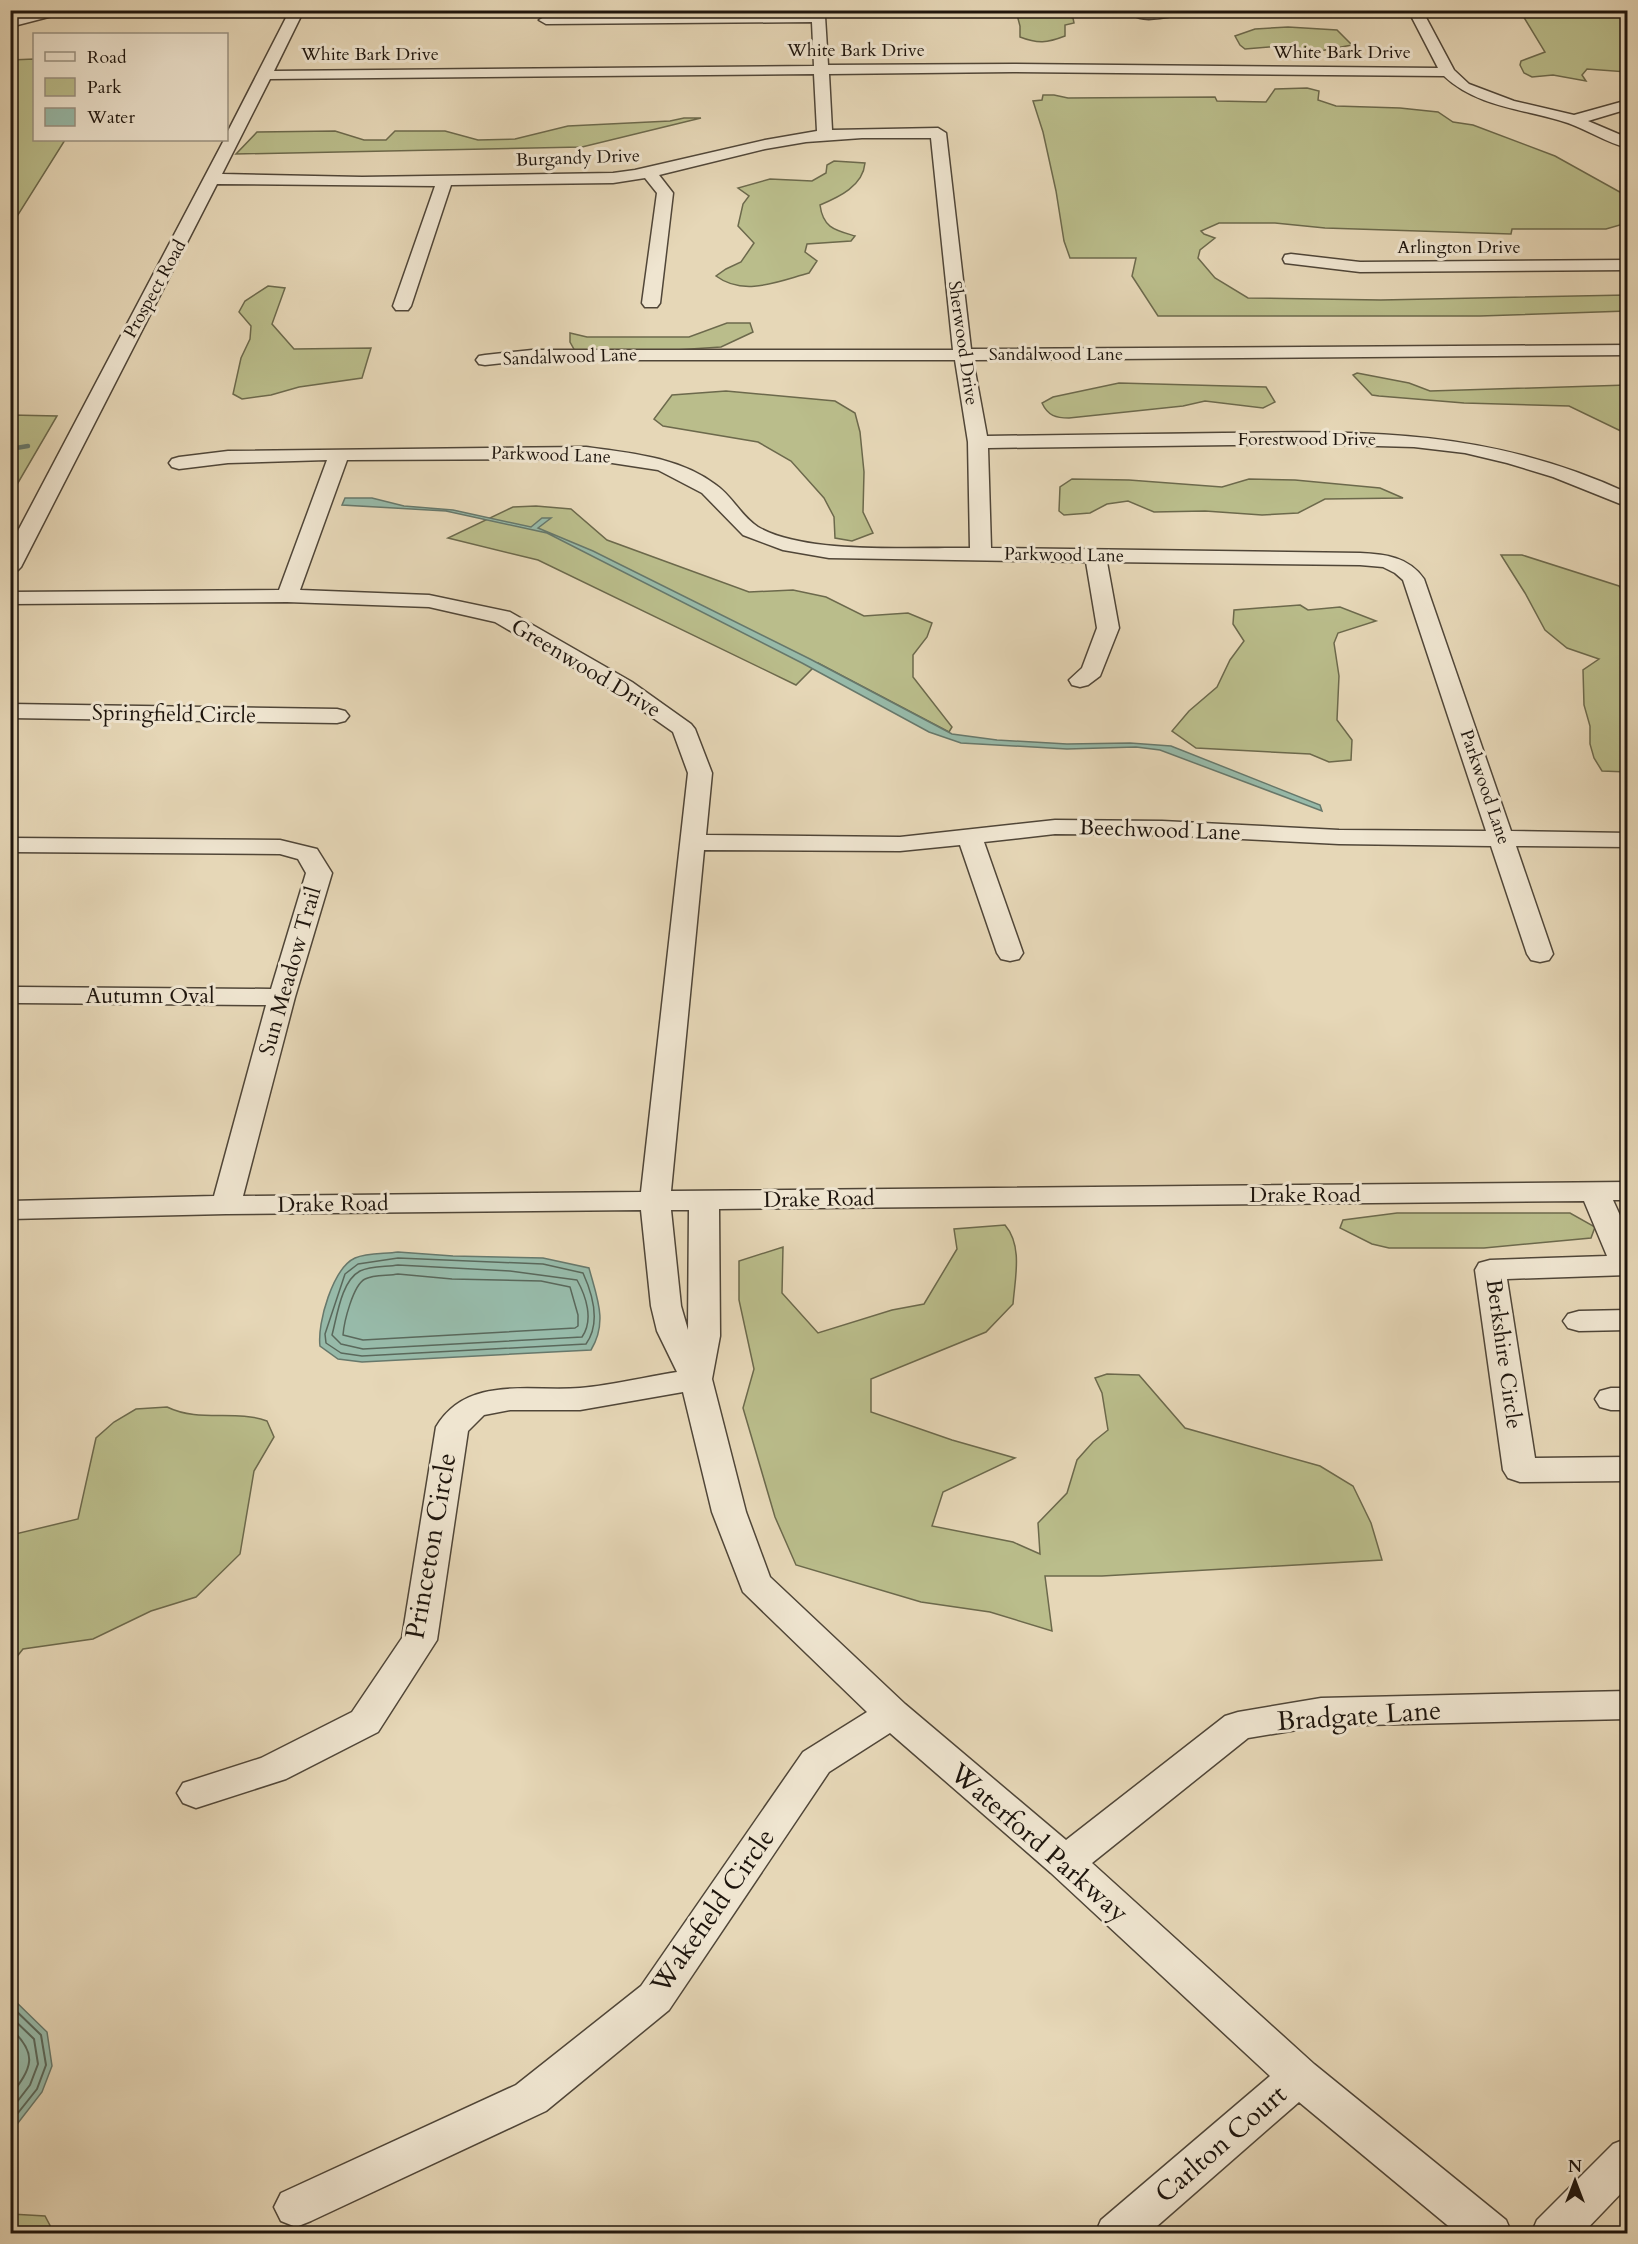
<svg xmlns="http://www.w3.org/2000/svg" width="1638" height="2244" font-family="Cardo,serif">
  <rect width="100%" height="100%" fill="#e6d7b7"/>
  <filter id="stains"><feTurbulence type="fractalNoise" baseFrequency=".00333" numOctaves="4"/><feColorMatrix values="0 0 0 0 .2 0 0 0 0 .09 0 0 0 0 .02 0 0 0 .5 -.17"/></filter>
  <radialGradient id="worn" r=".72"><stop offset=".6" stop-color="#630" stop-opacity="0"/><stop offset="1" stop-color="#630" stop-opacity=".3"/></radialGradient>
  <g fill="#babd8b" stroke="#6c694c" stroke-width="1.5">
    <path d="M1016 11H1049L1073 18 1074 23 1065 25V36C1047 43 1038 44 1020 37V26Z"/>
    <polygon points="1520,11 1627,11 1627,72 1587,69 1582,75 1586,81 1553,75 1532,77 1524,73 1520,65 1521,61 1545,52"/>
    <polygon points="1288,27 1337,30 1352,45 1320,51 1282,46 1245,49 1240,45 1235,36 1255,29"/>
    <polygon points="34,59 34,140 65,140 11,226 11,60"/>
    <polygon points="1307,88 1319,91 1318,100 1336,106 1400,108 1438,112 1453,122 1473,125 1555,156 1627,196 1627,223 1606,229 1512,229 1511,234 1325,228 1275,223 1219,223 1201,231 1204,234 1215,238 1200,250 1198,258 1215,278 1248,298 1381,300 1627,295 1627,311 1480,316 1158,316 1132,276 1136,258 1070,258 1064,241 1056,191 1043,132 1033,101 1042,100 1043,95 1054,95 1068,98 1215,97 1217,101 1266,102 1275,89"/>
    <polygon points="684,118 701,118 582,147 236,154 257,132 335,131 364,140 386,140 395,131 445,131 478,140 515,139 568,126 670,121"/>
    <path d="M834 161 865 163C863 186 839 197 820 205 823 228 835 230 855 236L851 241 807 244 805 252 817 261 809 273C779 281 744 297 716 276L726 269 741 262 754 243 738 226 743 204 749 196 738 188 770 179 812 181 826 173 827 165Z"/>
    <polygon points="268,286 285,288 272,324 294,349 371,348 362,378 299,387 271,395 242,399 233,394 241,358 250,339 251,326 239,312 245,301"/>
    <polygon points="727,323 750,323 753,332 721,347 660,351 575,351 570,342 570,333 587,337 689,337"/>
    <polygon points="1357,373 1409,383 1430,391 1627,385 1627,434 1569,406 1464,403 1379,396 1372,395 1353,375"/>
    <path d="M1119 383 1266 387 1275 402 1263 408 1205 401 1183 406 1069 418C1056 418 1048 416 1042 403L1053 397Z"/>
    <polygon points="726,391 835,401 855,413 860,432 864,472 863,512 873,533 852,541 835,538 834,517 824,498 791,461 758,442 663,426 654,419 672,395"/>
    <polygon points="11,415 57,416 15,488 11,488"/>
    <polygon points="1072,479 1129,480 1222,487 1249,479 1295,480 1380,488 1403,498 1325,499 1298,513 1262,515 1205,511 1154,512 1128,501 1107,504 1090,513 1064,515 1059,511 1060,487"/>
    <polygon points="536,506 571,509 607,540 749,592 793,590 826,597 864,616 908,613 932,623 927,637 913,655 913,677 952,727 949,732 818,663 796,685 538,560 448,538 513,507"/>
    <polygon points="1501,555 1522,555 1619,586 1628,598 1627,622 1621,641 1628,653 1627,772 1602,771 1594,758 1590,744 1590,726 1584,705 1583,670 1599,659 1567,648 1545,630 1525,593"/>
    <polygon points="1300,605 1308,610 1340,607 1376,621 1338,633 1334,643 1339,676 1337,720 1352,740 1351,760 1329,762 1310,754 1196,748 1172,731 1189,711 1217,687 1230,660 1244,641 1233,624 1234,610"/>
    <polygon points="1397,1213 1570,1213 1595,1227 1591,1238 1484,1248 1389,1248 1372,1244 1340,1228 1343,1220"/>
    <path d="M1005 1225C1023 1246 1015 1278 1013 1304L986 1332 871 1379V1412L952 1440 1015 1458 943 1492 932 1526 1013 1542 1040 1554 1038 1523 1067 1493 1077 1460 1093 1442 1108 1430 1102 1393 1095 1378 1107 1374 1139 1375 1185 1428 1320 1466 1353 1486 1371 1523 1382 1560 1102 1576H1045L1052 1631 990 1612 921 1602 796 1565 775 1517 743 1408 754 1369 739 1300V1261L783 1247 782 1293 818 1333 892 1310 924 1304 957 1249 954 1229Z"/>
    <path d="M167 1407C200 1423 235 1409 267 1421L274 1437 254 1471 240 1554 196 1597 151 1611 93 1639 23 1649 11 1664V1535L78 1519 96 1438 114 1422 136 1409Z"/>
    <polygon points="11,2214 45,2216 54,2233 11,2233"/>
  </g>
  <g fill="#97baa9" stroke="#67786b" stroke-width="1.5">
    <polygon points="345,498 372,498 404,506 453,510 531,527 542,518 551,518 538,528 593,551 810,659 952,734 997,740 1067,744 1130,743 1171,746 1320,805 1322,811 1160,750 1136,747 1067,749 961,743 929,732 802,663 547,533 446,511 342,505"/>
    <path d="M398 1252 453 1256 543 1258 589 1268C597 1298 608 1322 591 1350L362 1362 338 1359 320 1346C317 1323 333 1268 355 1258 367 1253 385 1254 398 1252Z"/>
    <polygon points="11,1997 47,2032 52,2066 42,2092 11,2132"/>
  </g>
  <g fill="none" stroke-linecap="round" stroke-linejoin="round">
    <g stroke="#5a685b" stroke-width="1.5">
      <path d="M398 1258 543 1264 583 1273C593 1295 601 1323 586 1344L362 1356 341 1353 326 1343 325 1334 345 1274 358 1264Z"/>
      <path d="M398 1265 510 1271 577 1280C586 1296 594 1320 582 1337L363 1349 341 1344 332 1335C337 1317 341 1281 360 1271 371 1266 386 1267 398 1265Z"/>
      <path d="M398 1274 452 1279 541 1281 570 1287 578 1315V1326L575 1328 363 1340 343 1335C344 1322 353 1285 365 1279 374 1274 388 1276 398 1274Z"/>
    </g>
    <g stroke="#5a685b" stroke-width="2">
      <polyline points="10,2005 41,2035 46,2065 37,2089 10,2123"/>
      <polyline points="10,2016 34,2039 38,2064 30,2085 10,2111"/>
      <path d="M10 2028C39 2054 32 2068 10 2096"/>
    </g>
    <polyline stroke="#67786b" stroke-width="4.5" points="10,449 28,446"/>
    <defs>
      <g id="minor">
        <polygon points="41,10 65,10 64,13 10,27 10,19"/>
        <path d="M290 10H304L274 71 814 66 812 22 546 24 539 20 546 16 811 14V10L947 11 940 15 825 16 828 65 1013 64 1438 68 1408 10H1422L1454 70 1469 84 1514 101 1574 115 1628 100V109L1588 121 1628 138V148C1607 143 1588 130 1568 123 1526 109 1478 108 1444 76L1013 72 829 74 832 130 938 128 946 133 971 349 1628 345V355L973 360 987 436C1065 435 1144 434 1223 433 1372 431 1488 429 1628 493V507L1553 477 1507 463 1465 453 1414 447 1305 444 988 448 991 548 1360 553C1385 554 1409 557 1424 579L1511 831 1628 833V847L1516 846 1553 954 1549 960 1540 962 1531 960 1527 954 1491 846 1339 844 1162 835 1055 834 984 842 1023 953 1019 959 1010 961 1001 959 997 953 960 845 900 851 704 850 671 1191 1628 1182V1200H1613L1628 1233V1275L1507 1279 1535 1458 1628 1457V1481L1520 1482 1508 1478 1503 1470 1475 1270 1479 1263 1490 1260 1607 1256 1584 1201 719 1209 720 1336 712 1379 746 1512 770 1577 905 1704 1066 1840 1225 1716 1238 1712 1321 1698 1628 1691V1719L1321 1726 1248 1738 1092 1863 1314 2064 1506 2220 1512 2234H1458L1299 2102 1148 2234H1095L1101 2220 1270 2076 1051 1873 890 1733 829 1772 669 2010 546 2111 311 2221 296 2227 281 2221 274 2207 281 2193 516 2085 641 1986 803 1752 867 1712 743 1592 712 1512 683 1392 580 1410H510L484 1415 468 1431 437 1640 378 1732 286 1779 196 1808 183 1803 177 1793 183 1783 261 1758 352 1712 402 1638 436 1427C467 1375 529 1392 580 1388 612 1385 645 1377 677 1372L657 1331 651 1306 641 1210 226 1214 10 1219V1201L214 1196 266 1005 19 1003 10 1001V989L19 987 271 989 306 873 298 859 280 854 10 852V838L280 840 317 849 332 873 295 997 243 1196 641 1192 688 773 673 732 616 692 495 622 429 607 287 602 10 604V592L279 590 327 460 228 463 179 469 172 467 169 463 172 459 179 457 228 451 586 447C630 453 679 457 716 485 732 496 742 517 758 527 807 555 913 547 970 548L968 442 955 360H532L485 365 479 364 476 360 479 356 485 355 532 350H953L931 138H862L806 142 765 149 659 175 673 193 660 303 657 307H645L642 303 657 193 645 178 613 183 451 185 411 306 408 310H396L393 306 435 186 217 184 21 567 17 571 10 573V546L224 140H226V135ZM814 74 817 131 765 140 635 170 613 173 362 177 222 174 270 79ZM586 459 658 470 702 493 743 535 783 550 829 558 1086 562 1097 628 1082 668 1069 680 1072 685 1080 687 1088 685 1100 676 1119 628 1107 562 1360 565 1383 567 1395 573 1403 580 1486 831 1339 830 1162 821 1055 820 900 837 706 835 712 773 695 729 691 724 632 682 510 612 429 595 300 590 347 460ZM671 1210H689L688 1330 681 1306Z"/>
        <path d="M1144 10H1185C1177 17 1142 23 1134 15L1136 12Z"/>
        <polygon points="1291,254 1360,262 1628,260 1628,270 1360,272 1285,263 1283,259 1285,255"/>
        <polygon points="10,704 337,709 345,711 349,716 345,721 337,723 10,718"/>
        <polygon points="1628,1310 1628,1330 1579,1331 1568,1328 1563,1321 1568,1314 1579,1311"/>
        <polygon points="1611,1388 1628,1388 1628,1410 1611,1410 1600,1407 1595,1399 1600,1391"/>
        <polygon points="1628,2138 1628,2186 1582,2234 1531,2234 1537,2220 1613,2144"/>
      </g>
    </defs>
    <use href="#minor" stroke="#504638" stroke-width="3"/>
    <use href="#minor" fill="#efe5d0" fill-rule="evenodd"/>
  </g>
  <g text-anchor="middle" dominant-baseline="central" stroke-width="6" stroke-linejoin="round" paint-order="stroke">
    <g font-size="18" fill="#1e150d" stroke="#efe5d0">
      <text x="856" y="50">White Bark Drive</text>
      <text x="1342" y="52">White Bark Drive</text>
      <text x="370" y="54">White Bark Drive</text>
      <text transform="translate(578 158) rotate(-2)">Burgandy Drive</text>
      <text x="1459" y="247">Arlington Drive</text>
      <text transform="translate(155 289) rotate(-61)">Prospect Road</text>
      <text transform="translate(963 343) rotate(82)">Sherwood Drive</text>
      <text x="1056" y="354">Sandalwood Lane</text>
      <text transform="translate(570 357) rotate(-2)">Sandalwood Lane</text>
      <text x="1307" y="439">Forestwood Drive</text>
      <text transform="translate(551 455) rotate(2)">Parkwood Lane</text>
      <text transform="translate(1064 555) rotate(1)">Parkwood Lane</text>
      <text transform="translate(1485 787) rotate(71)">Parkwood Lane</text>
    </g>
    <g font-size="22" fill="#1e150d" stroke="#efe5d0">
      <text transform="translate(586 668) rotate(31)">Greenwood Drive</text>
      <text transform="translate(174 714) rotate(1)">Springfield Circle</text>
      <text transform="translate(1160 830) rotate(2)">Beechwood Lane</text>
      <text transform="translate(290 971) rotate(-74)">Sun Meadow Trail</text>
      <text x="150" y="996">Autumn Oval</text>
      <text x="1305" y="1195">Drake Road</text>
      <text transform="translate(819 1199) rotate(-1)">Drake Road</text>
      <text transform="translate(333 1204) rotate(-1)">Drake Road</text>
      <text transform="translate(1504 1354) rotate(82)">Berkshire Circle</text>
    </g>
    <g font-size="27" fill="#1e150d" stroke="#efe5d0">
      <text transform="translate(431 1546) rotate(-80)">Princeton Circle</text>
      <text transform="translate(1359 1716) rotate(-4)">Bradgate Lane</text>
      <text transform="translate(1039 1843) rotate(41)">Waterford Parkway</text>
      <text transform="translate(713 1911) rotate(-55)">Wakefield Circle</text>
      <text transform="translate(1221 2144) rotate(-41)">Carlton Court</text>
    </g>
  </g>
  <rect width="1638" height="2244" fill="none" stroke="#e6d7b7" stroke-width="36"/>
  <rect x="12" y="12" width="1614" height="2220" fill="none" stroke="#1e150d" stroke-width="3"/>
  <rect x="18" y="18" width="1602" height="2208" fill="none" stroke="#1e150d" stroke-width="1.5"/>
  <rect x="33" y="33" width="195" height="108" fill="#efe5d0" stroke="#9b9282" stroke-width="1.5"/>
  <rect x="45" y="52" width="30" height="9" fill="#efe5d0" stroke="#9b9282" stroke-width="1.5"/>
  <text x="87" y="63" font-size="18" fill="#1e150d">Road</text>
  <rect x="45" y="78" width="30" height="18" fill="#babd8b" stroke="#9b9282" stroke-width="1.5"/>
  <text x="87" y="93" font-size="18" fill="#1e150d">Park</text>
  <rect x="45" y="108" width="30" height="18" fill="#97baa9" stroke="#9b9282" stroke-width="1.5"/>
  <text x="87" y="123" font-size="18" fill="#1e150d">Water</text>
  <g transform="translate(1575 2181)" stroke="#efe5d0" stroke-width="4.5" paint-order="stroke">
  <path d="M0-4.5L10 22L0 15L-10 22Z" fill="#1e150d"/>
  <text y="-9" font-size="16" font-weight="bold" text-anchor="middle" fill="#1e150d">N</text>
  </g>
  <rect width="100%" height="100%" filter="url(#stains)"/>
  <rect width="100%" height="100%" fill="url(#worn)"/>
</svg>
